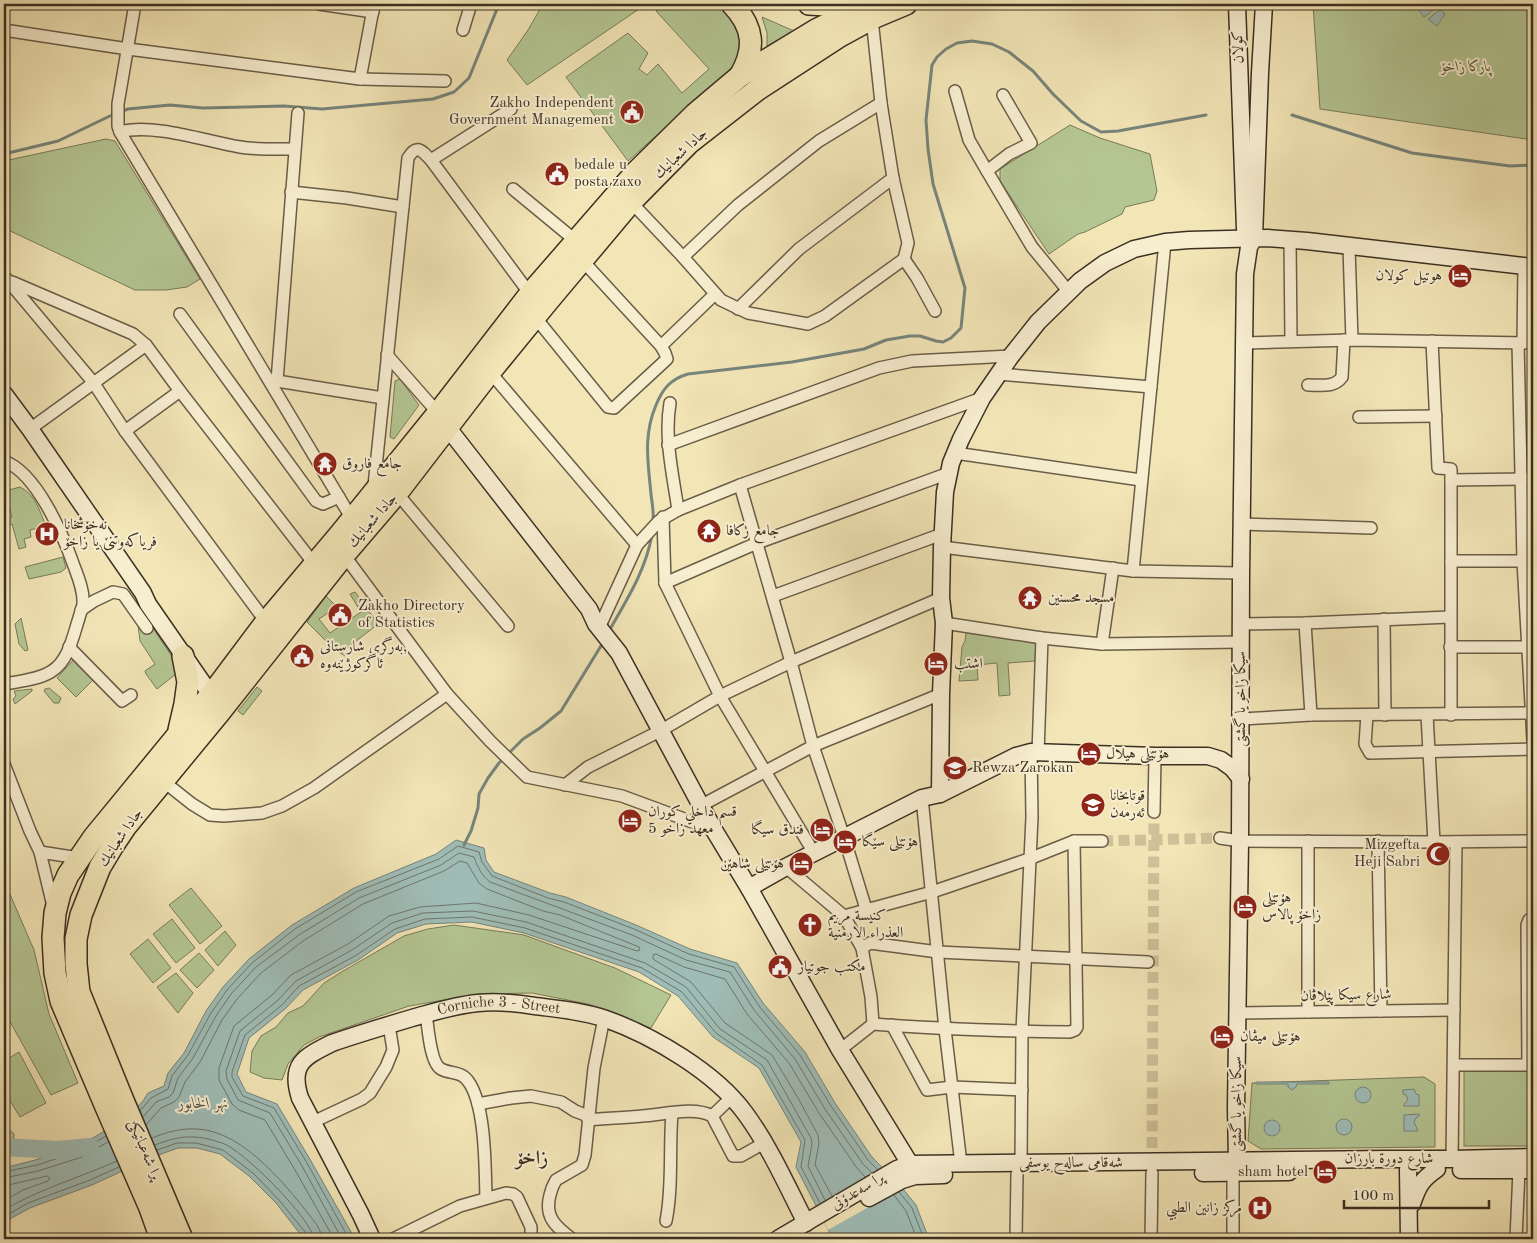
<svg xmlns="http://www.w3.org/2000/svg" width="1537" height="1243" font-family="'Old Standard TT',Amiri,serif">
  <rect width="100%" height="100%" fill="#f2e5b6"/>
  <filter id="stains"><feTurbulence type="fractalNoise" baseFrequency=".004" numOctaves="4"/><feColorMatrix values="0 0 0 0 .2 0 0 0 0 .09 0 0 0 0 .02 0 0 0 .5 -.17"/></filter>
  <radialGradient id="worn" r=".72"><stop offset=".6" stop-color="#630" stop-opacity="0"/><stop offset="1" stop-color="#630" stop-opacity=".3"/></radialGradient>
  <g fill="#b4c693" stroke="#787b5b">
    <polygon points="543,4 644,4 645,5 527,85 507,60 528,30"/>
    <polygon points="667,4 728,4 741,18 743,56 726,73 628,161 566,77 628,33 648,53 639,69 647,75 658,64 682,93 709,69 656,11"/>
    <polygon points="1313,4 1533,4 1533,140 1320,109"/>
    <polygon points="762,17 794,31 767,46 767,33"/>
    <polygon points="1070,125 1100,138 1150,154 1157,191 1154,200 1125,207 1122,214 1085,232 1078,234 1049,254 1000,181 1000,169"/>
    <polygon points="106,139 115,141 200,279 187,287 166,290 135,290 4,228 4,161"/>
    <polygon points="400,379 419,405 394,439 390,437 395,381"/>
    <path d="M20 487C36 495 39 510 46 526L30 530 31 537 24 539 26 547 19 549 12 524 5 526 4 519 12 517 5 491Z"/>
    <polygon points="63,557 66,568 61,572 29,579 25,567"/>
    <polygon points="355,592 378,624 346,649 345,656 333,648 307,622 326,596 337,607 319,619 330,633 361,612 350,594"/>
    <polygon points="21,618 28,650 25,651 19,644 15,624"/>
    <polygon points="150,624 177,664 176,674 157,689 146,674 145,671 155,664 140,641 138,625"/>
    <polygon points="966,633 1036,640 1035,661 1008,663 1010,695 999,696 997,663 977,665 978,680 959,681 962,647 965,641"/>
    <polygon points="74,659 93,680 76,697 57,678"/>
    <polygon points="257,687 262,691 243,715 238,711"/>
    <polygon points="49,688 61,698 59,703 54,703 44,691 45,689"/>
    <polygon points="32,689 32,691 15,704 13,699 16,696 14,691"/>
    <polygon points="4,884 6,885 34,950 49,1014 78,1083 51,1095 4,1011"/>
    <polygon points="191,888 222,926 200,944 169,905"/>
    <polygon points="172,919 195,948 176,963 153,934"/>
    <polygon points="454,925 524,935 615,968 671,995 651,1028 588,1004 532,993 479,994 409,1006 319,1037 304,1045 288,1064 282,1080 264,1078 250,1072 252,1051 261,1036 276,1027 288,1013 303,1006 324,983 343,971 404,936 428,929"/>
    <polygon points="225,931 236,945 218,966 205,950"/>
    <polygon points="148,939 171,968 153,983 130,954"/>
    <polygon points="199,953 214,970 197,988 180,970"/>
    <polygon points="176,973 193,993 178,1013 157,987"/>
    <polygon points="19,1052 46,1103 20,1117 4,1091 4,1061"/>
    <rect x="1464" y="1071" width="69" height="75"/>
    <polygon points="1424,1077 1435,1084 1435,1147 1261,1149 1248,1141 1252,1083"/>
    <polygon points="4,1125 14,1134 13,1150 4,1155"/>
  </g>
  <g fill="#9fbdb7" stroke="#77857c">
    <polygon points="1427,4 1435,4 1437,7 1424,17 1417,8"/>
    <polygon points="1440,10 1445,14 1437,26 1428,19"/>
    <polygon points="456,840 484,848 486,860 494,872 550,893 566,897 636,925 690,949 737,963 763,1003 805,1052 835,1103 872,1157 903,1189 916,1205 929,1239 833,1239 796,1167 801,1142 759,1068 713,1037 678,996 639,972 524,933 472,922 426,924 397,933 358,960 303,990 285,1009 249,1038 237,1074 246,1092 277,1104 311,1161 355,1239 304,1239 276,1203 249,1176 220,1154 197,1148 178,1148 153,1157 92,1185 30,1208 4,1222 4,1168 35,1160 79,1146 127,1118 143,1101 148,1093 164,1086 168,1073 184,1053 206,1011 223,987 249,959 292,925 354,888 436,854"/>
    <polygon points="1256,1082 1329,1082 1329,1084 1297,1084 1296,1087 1292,1090 1288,1087 1288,1084 1256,1084"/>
    <circle cx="1363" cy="1095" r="8"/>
    <polygon points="1414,1089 1416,1094 1419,1095 1419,1106 1404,1106 1404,1104 1408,1100 1406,1095 1403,1094 1403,1090"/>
    <polygon points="1419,1114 1419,1116 1416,1118 1414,1122 1418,1131 1404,1131 1404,1115"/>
    <circle cx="1344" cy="1127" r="8"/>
    <circle cx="1272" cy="1128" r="8"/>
  </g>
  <polygon fill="#f2e5b6" points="884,1166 904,1187 828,1230 816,1206"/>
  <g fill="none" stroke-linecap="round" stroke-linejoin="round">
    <g stroke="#6e766d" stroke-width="1">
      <polyline points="140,1111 151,1098 168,1089 172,1076 188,1055 211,1013 227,990 252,963 295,929 356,892 439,859 458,846 479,852 482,862 492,876 548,898 564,902 634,929 689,954 734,967 759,1006 800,1055 831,1106 868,1160 878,1170"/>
      <path d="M143 1117 156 1102 169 1097 173 1093 178 1078 193 1058 216 1016 231 994 256 967 299 935 359 898 441 865 459 853 474 857C477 866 482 876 490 882L632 935 686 960 730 972 754 1010 795 1059 825 1109 863 1164 872 1173"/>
      <polyline points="146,1125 161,1108 174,1102 179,1097 185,1082 200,1062 222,1020 237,999 261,973 303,941 363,904 444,871 460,861 467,863 479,883 487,889 543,911 560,915 639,947 640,950 637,951 529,915 476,903 420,907 389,916 348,944 291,975 272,995 234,1026 219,1068 219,1080 232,1104 239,1110 265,1120 295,1170 334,1239"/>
      <path d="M152 1138C167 1132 181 1128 197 1129 245 1131 290 1190 317 1225L320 1231 322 1239"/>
      <path d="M155 1145C181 1135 195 1134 222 1143 242 1149 313 1220 314 1239"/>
      <polyline points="157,1150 177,1143 196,1143 223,1150 253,1173 279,1200 306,1233 308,1239"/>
      <polyline points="4,1172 37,1165 80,1151 106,1136"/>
      <polyline points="4,1178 38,1171 82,1157 108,1142"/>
      <polyline points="4,1186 47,1176 50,1178 48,1181 23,1190 4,1201"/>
      <polyline points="899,1192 912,1208 924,1239"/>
      <polyline points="894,1195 906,1211 917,1239"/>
      <polyline points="832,1196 815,1165 819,1143 818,1135 798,1098 772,1055 725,1023 691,982 653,959 653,955 656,954 684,967 725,979 747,1014 789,1063 819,1113 857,1168 865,1177"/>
      <path d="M4 1210C39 1189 79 1178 117 1161"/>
      <polyline points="4,1217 28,1203 90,1180 119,1167"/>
      <polyline points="342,1239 302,1166 270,1113 238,1100 227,1079 226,1071 240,1031 277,1001 296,981 352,950 392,923 423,913 473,911 526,922 645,963 686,987 720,1029 767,1060 811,1138 812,1144 808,1166 825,1200"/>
      <polyline points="349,1239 307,1163 274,1108 243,1096 232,1077 232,1072 245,1035 282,1005 299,986 355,956 395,929 425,919 472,917 525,928 642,968 682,992 716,1033 762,1065 805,1140 801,1167 820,1203"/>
    </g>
    <g stroke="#77857c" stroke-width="3">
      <polyline points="120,112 128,109 170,105 203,108 284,106 322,109 433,99 454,92 469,78 499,4"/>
      <polyline points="1292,115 1412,153 1510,166 1533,165"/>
      <polyline points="4,154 58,141 114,114"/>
      <path d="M653 521C654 512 652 503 651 494 648 462 643 436 656 405 663 388 671 379 688 374L792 362 853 351 864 349 886 340 910 336H920L936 341 943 342 951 338 961 328 965 288 933 184 928 149 926 120 932 65 937 57 946 49 957 43 972 41 992 44 1009 52 1033 71 1053 94 1081 121 1101 132 1118 131 1206 115"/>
      <path d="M609 631C627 599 645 572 652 535"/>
      <polyline points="464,845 471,831 478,808 479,794 488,778 499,763 523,739 540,728 561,711 604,641"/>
    </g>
    <polyline stroke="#9fbdb7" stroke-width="18" points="4,1147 57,1150 90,1147"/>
    <g stroke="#cec199" stroke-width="11" stroke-dasharray="11 5.5" stroke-linecap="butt">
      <polyline points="1102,841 1220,838"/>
      <polyline points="1152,1148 1154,812"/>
    </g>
    <defs>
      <g id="street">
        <polyline points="135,4 118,104 118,126 120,132 352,519"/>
        <polyline points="319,4 373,12"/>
        <polyline points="4,30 128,49 360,79 374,4"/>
        <polyline points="463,30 471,4"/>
        <polyline points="360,79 445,81"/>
        <polyline points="955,91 969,140 987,171"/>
        <polyline points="1003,95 1031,143 1009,154 987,171 1032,247 1069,292"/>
        <path d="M120 132C153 123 205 141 240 147 258 150 276 149 294 149"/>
        <polyline points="431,160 511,109"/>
        <polyline points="513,189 576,241"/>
        <polyline points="291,192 347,198 403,207"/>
        <polyline points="631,202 683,257 721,300 748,313 808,324 825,316 904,259 908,243 893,178 881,103 872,19"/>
        <polyline points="1290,240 1291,341"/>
        <polyline points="1349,247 1352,340"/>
        <polyline points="683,257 738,205 819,141 881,103"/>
        <polyline points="904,259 917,278 935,311"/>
        <polyline points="4,276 93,382 125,431 266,622"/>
        <polyline points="12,282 133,334 146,345 180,391 315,565"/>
        <polyline points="738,309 799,249 893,178"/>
        <polyline points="180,314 316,501 323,504 339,497"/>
        <polyline points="535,317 608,407 614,408 667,359 665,353 661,346 582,260"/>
        <polyline points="1432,341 1438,468 1451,469 1451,715"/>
        <polyline points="1245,343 1352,340 1533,343"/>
        <polyline points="1518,343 1523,561 1533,740"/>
        <polyline points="1523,343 1524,266"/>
        <polyline points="661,346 715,294"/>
        <polyline points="387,355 438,413"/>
        <polyline points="490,372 637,545"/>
        <polyline points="999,374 1151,387"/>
        <polyline points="277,381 298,113"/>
        <polyline points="272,384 277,381 383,398"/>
        <path d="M1308 385C1321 385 1334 388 1342 377L1344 340"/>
        <path d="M670 403C664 439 673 475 678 510"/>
        <polyline points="1359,417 1436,416"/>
        <polyline points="30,429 146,345"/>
        <polyline points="125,431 180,391"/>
        <polyline points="668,445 879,368 912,361 1011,356"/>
        <polyline points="955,453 1141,480"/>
        <path d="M4 461C37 473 63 535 74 566 78 577 84 591 83 603 83 608 80 613 79 618 73 636 69 660 52 671 41 679 17 682 4 684"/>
        <polyline points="1451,480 1533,479"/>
        <polyline points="740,485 791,662 813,746 844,837 866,909"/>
        <path d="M374 486 408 158C417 143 422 151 431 160L530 294"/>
        <polyline points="397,493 508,626"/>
        <polyline points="663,517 665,583 720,696 814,853"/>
        <polyline points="1242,524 1371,528"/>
        <polyline points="942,547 1133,571 1241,573"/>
        <polyline points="344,555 447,694 490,741 527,777 622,796 714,830"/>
        <polyline points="1451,561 1523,561"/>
        <polyline points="1133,571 1165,242"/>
        <polyline points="665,583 757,543 949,473"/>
        <polyline points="773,596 942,534"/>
        <polyline points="81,610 94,601 113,592 123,594 147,628"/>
        <polyline points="1384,619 1385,715"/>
        <polyline points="944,623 1042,638 1102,644 1241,642"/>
        <polyline points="1305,623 1311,715"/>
        <polyline points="1241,624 1305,623 1450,617"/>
        <polyline points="599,628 637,545 659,521 678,510 740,485 982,398"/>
        <polyline points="1102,644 1113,568"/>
        <polyline points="69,647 122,701 131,695"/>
        <polyline points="1450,647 1533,647"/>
        <polyline points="1367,715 1365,744 1370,753 1533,749"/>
        <polyline points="1427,715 1434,842"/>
        <polyline points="1242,719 1311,715 1533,713"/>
        <polyline points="1038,753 1042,638"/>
        <polyline points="4,764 30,831 40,852 53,906"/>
        <polyline points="163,781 192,804 210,815 224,816 262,813 282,806 314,788 447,694"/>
        <polyline points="565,785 588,767 660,731 720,696 791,662 941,598"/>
        <polyline points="922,798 945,1029 961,1164"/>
        <polyline points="702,805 813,746 941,694"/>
        <polyline points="1154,812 1155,756"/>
        <polyline points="1220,838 1240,841 1434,842 1533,841"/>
        <polyline points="1308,841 1308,1012"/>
        <polyline points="1378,841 1381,1011"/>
        <polyline points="40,852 79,858"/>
        <polyline points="786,867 844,916 862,948 871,997 873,1024"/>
        <polyline points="844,916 932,892 1029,859 1074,841 1102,841"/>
        <polyline points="862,948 870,943 938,952 1148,962"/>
        <polyline points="1238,1013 1454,1010"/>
        <path d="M426 1014C428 1026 430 1063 441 1069 450 1074 461 1071 468 1081 486 1105 485 1168 486 1198"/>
        <polyline points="892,1025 927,1090 952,1087 1022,1090"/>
        <path d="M840 1050 873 1024C938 1029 1004 1031 1070 1032L1075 1030 1077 1027 1074 841"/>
        <polyline points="1454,1065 1533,1065"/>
        <polyline points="1528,1065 1527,925 1529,920 1533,918"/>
        <polyline points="478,1104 511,1098 531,1096 561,1102 575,1111 588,1116"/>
        <polyline points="712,1116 732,1097"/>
        <path d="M588 1120C606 1118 624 1118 642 1116 662 1115 694 1106 712 1116L733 1156H741L764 1143"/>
        <polyline points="313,1122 362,1099 370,1093 386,1067 393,1050 389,1025"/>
        <polyline points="1452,1159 1456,842"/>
        <polyline points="1021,1163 1022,1031 1032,817 1031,752"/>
        <path d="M666 1221C673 1187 669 1148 672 1113"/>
        <polyline points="393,1239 460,1206 506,1193 513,1194 517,1197 531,1227 531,1239"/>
        <path d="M572 1239C556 1227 544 1217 550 1195 551 1190 553 1185 556 1180L582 1165 585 1155 594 1068 604 1018"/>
        <polyline points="1016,1239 1017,1174"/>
        <polyline points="1151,1239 1152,1173"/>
        <polyline points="1233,1239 1233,1173"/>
        <polyline points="1516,1239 1519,1170"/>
      </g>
      <g id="secondary">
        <polyline points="1237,4 1245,229"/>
        <polyline points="4,394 30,429 143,593 148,604 211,695 220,694"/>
        <polyline points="448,428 589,609 596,624 619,653 714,830 749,888 840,1050 910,1164"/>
        <polyline points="940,794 941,694 944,623 941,598 942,547 945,492 951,463 961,439 982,398 1011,356 1038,322 1080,281 1105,263 1134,249 1165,242 1189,240 1267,238 1307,241 1533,267"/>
        <polyline points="749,888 786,867 922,798 940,794 1016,756 1031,752 1155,756 1208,756 1221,760 1232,768 1241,779"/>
        <polyline points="1237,1161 1236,1107 1240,841 1241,573 1245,274 1249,247 1254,238 1260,73 1264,4"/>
        <polyline points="1408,1169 1409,1239"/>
        <polyline points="1461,1170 1533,1170"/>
        <polyline points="1203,1173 1289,1172"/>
        <polyline points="869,1198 902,1180 915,1176 944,1175"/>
        <path d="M1412 1204C1418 1186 1421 1180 1437 1169"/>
        <path id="s1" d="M372 1239 361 1215 300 1098C289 1064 304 1057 332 1043 358 1034 385 1026 412 1018 434 1012 455 1005 478 1003 497 1001 516 1003 535 1006 558 1009 583 1011 606 1019 653 1036 715 1072 745 1113 770 1147 787 1186 806 1223"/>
        <polyline points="778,1239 897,1169 910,1164 1388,1159 1452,1159 1533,1157"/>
      </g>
      <g id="highway">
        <path d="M732 4C754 27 756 49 740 76"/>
        <polyline points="809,4 826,5 845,4"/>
        <polyline points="179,730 185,704 188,682 183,656"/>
        <polyline points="161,1239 150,1208 106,1107 61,1001 55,973 53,938 55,913 60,893 68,875 94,837 218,686 266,622 341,533 438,413 530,294 637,171 695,114 740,76 816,30 869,4"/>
        <polyline points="182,1239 122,1098 79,992 76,964 76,939 81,915 100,867 112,847 126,826 219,713 344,555 397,493 490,372 548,301 631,202 689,143 757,90 840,36 875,17 906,4"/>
      </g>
    </defs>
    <use href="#street" stroke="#6a5d48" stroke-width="14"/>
    <use href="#secondary" stroke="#3c3023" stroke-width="19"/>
    <use href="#highway" stroke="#3c3023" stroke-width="24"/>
    <use href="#street" stroke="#f7eed0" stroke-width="11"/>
    <use href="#secondary" stroke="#f7eed0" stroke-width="16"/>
    <use href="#highway" stroke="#f2e5b6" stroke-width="21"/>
  </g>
  <defs>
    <symbol id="civic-disc" viewBox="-11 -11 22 22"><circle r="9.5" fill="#8f2418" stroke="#f7eed0"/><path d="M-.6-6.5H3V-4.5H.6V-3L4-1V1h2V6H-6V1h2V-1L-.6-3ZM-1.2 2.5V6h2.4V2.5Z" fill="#fff"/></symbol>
    <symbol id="hotel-disc" viewBox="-11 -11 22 22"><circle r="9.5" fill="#8f2418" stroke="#f7eed0"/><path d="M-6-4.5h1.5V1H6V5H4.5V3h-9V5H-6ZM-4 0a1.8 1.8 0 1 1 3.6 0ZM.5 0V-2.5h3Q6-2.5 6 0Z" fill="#fff"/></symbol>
    <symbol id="temple-disc" viewBox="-11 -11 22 22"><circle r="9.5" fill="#8f2418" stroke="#f7eed0"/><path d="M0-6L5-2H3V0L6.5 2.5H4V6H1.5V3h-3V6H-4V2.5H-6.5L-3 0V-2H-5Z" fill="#fff"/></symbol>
    <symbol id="hospital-disc" viewBox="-11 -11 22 22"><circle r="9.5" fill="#8f2418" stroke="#f7eed0"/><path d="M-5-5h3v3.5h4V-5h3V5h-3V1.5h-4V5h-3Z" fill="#fff"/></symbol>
    <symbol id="school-disc" viewBox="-11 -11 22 22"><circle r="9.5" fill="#8f2418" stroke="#f7eed0"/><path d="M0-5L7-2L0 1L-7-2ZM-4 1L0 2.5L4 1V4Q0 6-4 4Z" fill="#fff"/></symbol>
    <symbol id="mosque-disc" viewBox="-11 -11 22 22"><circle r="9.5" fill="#8f2418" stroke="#f7eed0"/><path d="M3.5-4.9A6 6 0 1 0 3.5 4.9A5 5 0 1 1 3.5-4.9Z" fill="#fff"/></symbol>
    <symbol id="church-disc" viewBox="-11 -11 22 22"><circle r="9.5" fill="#8f2418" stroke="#f7eed0"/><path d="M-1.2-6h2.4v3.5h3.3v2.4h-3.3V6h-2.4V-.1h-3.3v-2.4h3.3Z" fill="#fff"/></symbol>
  </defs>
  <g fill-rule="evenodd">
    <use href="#civic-disc" x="618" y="98" width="28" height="28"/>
    <use href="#civic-disc" x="543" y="160" width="28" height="28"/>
    <use href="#hotel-disc" x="1446" y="262" width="28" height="28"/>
    <use href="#temple-disc" x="311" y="450" width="28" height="28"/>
    <use href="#temple-disc" x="695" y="517" width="28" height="28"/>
    <use href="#hospital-disc" x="33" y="520" width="28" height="28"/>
    <use href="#temple-disc" x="1016" y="584" width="28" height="28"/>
    <use href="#civic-disc" x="326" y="601" width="28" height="28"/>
    <use href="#civic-disc" x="288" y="642" width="28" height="28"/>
    <use href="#hotel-disc" x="922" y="650" width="28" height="28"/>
    <use href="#hotel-disc" x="1075" y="740" width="28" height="28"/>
    <use href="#school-disc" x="941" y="754" width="28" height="28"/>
    <use href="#school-disc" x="1079" y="791" width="28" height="28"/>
    <use href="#hotel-disc" x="616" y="807" width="28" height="28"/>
    <use href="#hotel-disc" x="808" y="816" width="28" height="28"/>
    <use href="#hotel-disc" x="831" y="828" width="28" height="28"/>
    <use href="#mosque-disc" x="1424" y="840" width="28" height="28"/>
    <use href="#hotel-disc" x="787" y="850" width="28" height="28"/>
    <use href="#hotel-disc" x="1231" y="893" width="28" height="28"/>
    <use href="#church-disc" x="796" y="911" width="28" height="28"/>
    <use href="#civic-disc" x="766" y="953" width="28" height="28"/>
    <use href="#hotel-disc" x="1208" y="1023" width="28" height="28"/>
    <use href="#hotel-disc" x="1311" y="1158" width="28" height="28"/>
    <use href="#hospital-disc" x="1246" y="1194" width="28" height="28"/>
  </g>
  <g text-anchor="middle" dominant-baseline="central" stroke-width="4" stroke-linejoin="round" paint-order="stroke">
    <g font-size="15" fill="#3c3023" stroke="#f7eed0">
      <text transform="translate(1239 47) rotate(-92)">كولان</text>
      <text transform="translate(681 154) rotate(-43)">جادا شعبانيك</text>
      <text transform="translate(373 521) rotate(-49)">جادا شعبانيك</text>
      <text transform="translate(1241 699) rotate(-90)">سیکا زاخو یا گشتى</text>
      <text transform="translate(121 838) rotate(-56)">جادا شعبانيك</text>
      <text transform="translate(1346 996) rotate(-1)">شارع سيكا پێلاڤان</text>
      <text stroke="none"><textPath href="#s1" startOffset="404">Corniche 3 - Street</textPath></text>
      <text transform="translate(1237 1104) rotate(-90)">سیکا زاخو یا گشتى</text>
      <text transform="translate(144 1150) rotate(67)">پرا شەعبانیکێ</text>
      <text x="1389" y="1159">شارع دورة بارزان</text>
      <text x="1071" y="1163">شەقامی سالەح یوسفی</text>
      <text transform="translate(858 1192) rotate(-31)">پرا سەعدۆنی</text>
    </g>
    <g font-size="15" font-style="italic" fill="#544e39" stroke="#f7eed0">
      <text x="1466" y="67">پارکا زاخۆ</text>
    </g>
    <g font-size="15" fill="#3c3023" stroke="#f7eed0" text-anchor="start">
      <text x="614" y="103" text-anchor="end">Zakho Independent<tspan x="614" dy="17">Government Management</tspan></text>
      <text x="574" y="165">bedale u<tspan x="574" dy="17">posta zaxo</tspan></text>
      <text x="1442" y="276" text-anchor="end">هوتيل كولان</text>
      <text x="342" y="464">جامع فاروق</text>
      <text x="64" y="525">نه‌خۆشخانا<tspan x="64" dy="17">فرياكه‌وتنێ يا زاخۆ</tspan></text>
      <text x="726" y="531">جامع ركافا</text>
      <text x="1048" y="598">مسجد محسنين</text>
      <text x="358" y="606">Zakho Directory<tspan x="358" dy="17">of Statistics</tspan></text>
      <text x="320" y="647">بەرگری شارستانی,<tspan x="320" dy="17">ئاگرکوژێنەوە</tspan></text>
      <text x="954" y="664">اشتب</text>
      <text x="1106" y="754">هۆتێلی هیلال</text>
      <text x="972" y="768">Rewza Zarokan</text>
      <text x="1110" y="796">قوتابخانا<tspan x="1110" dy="17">ئه‌رمه‌ن</tspan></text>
      <text x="648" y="812">قسم داخلي كوران<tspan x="648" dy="17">معهد زاخو 5</tspan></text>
      <text x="804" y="830" text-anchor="end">فندق سيگا</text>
      <text x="862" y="842">هۆتێلی سێگا</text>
      <text x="1420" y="845" text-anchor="end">Mizgefta<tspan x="1420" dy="17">Heji Sabri</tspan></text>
      <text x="784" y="864" text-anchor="end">هۆتێلی شاهێن</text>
      <text x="1262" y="898">هۆتێلی<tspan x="1262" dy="17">زاخۆ پالاس</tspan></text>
      <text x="828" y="916">كنيسة مريم<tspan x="828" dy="17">العذراء الارمنية</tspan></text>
      <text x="798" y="967">مکتب جوتیار</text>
      <text x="1240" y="1037">هۆتێلی میڤان</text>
      <text x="1308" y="1172" text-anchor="end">sham hotel</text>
      <text x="1242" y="1208" text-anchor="end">مركز زانين الطبي</text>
    </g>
    <g font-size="16" font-style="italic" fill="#555348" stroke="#f7eed0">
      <text x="203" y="1104">نهر الخابور</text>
    </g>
    <g font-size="20" font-weight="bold" fill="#3c3023" stroke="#f7eed0">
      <text x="532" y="1159">زاخۆ</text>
    </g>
  </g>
  <rect width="1537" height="1243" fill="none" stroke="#f2e5b6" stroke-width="20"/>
  <rect x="5" y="5" width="1527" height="1233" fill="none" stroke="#3c3023" stroke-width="2.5"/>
  <rect x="10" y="10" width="1517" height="1223" fill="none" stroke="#3c3023"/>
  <path d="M1344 1200v8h145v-8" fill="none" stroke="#3c3023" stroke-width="2.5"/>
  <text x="1352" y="1200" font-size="15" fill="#3c3023" stroke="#f7eed0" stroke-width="4" paint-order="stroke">100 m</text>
  <rect width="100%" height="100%" filter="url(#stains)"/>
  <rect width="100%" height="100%" fill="url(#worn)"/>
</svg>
